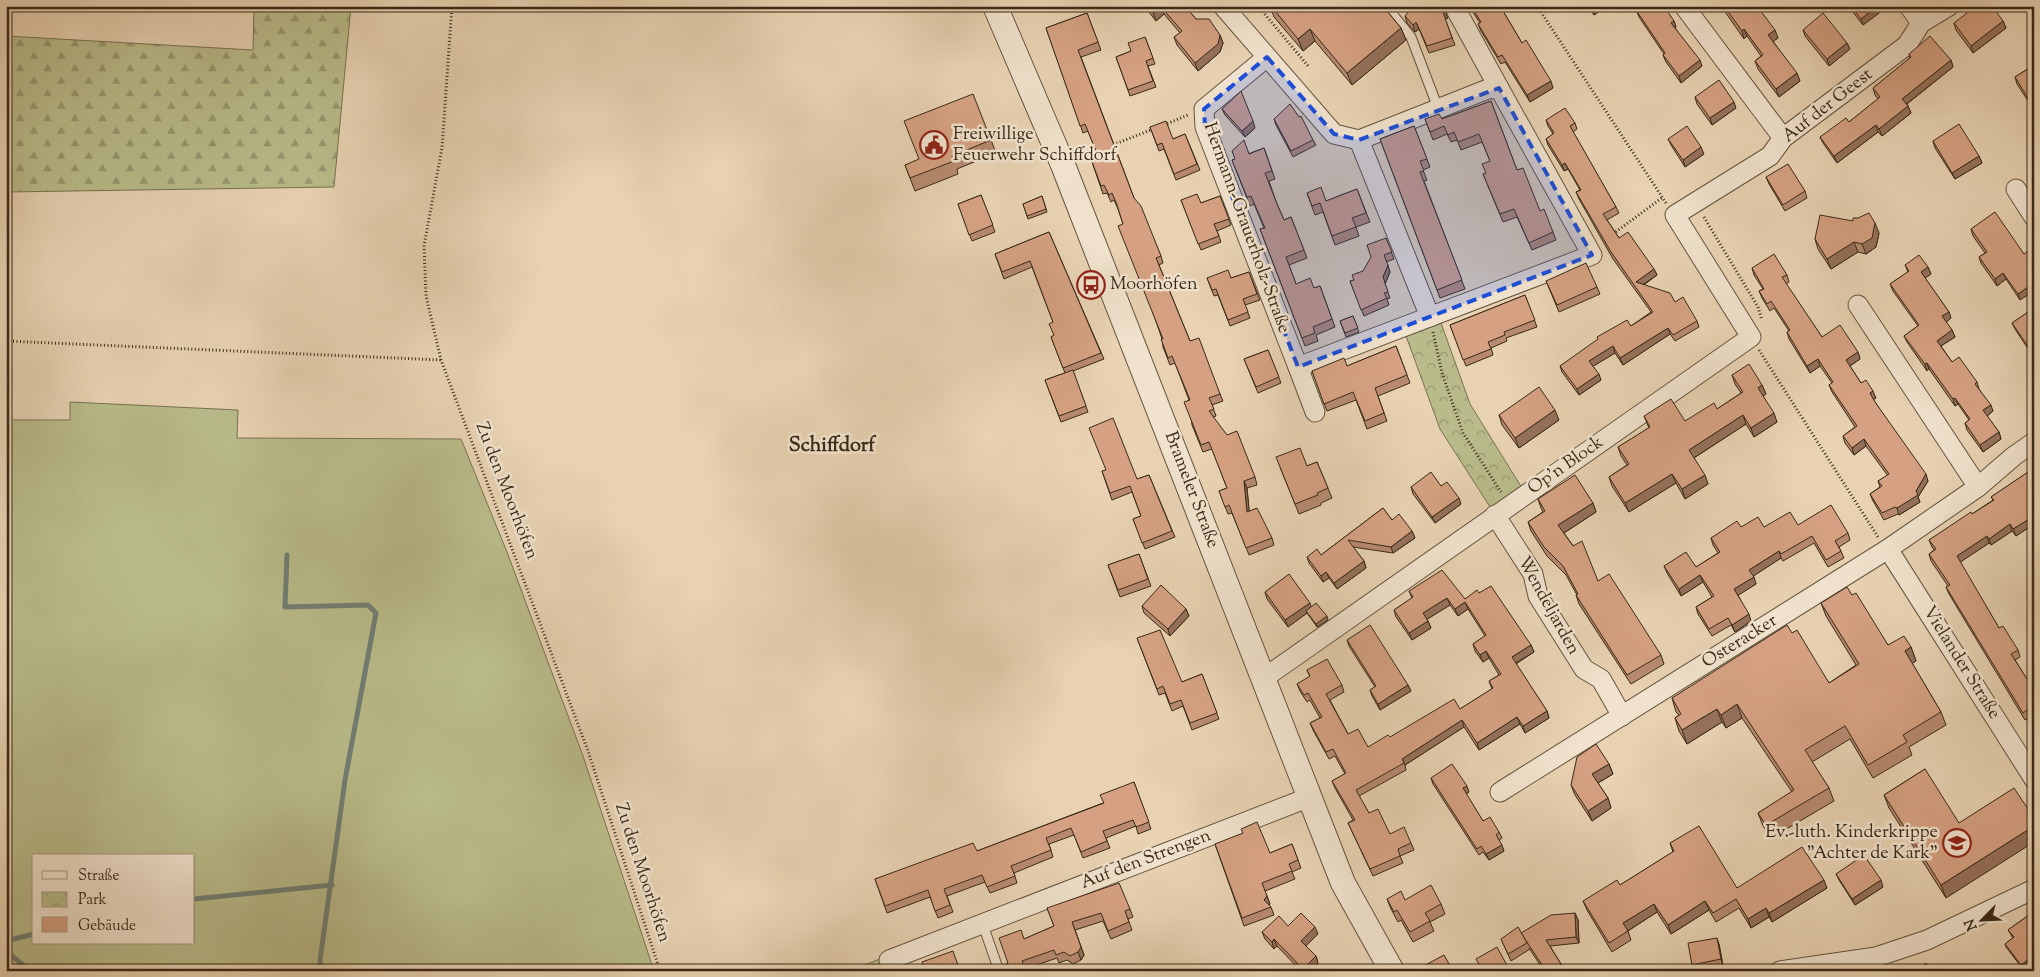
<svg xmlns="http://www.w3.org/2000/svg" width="2040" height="977" font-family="'Sorts Mill Goudy',serif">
  <defs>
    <pattern id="forest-firs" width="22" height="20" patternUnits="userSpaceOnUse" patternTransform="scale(1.25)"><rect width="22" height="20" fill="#b9bb8a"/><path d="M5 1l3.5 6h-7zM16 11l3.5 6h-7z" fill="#979870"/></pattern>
    <pattern id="park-crowns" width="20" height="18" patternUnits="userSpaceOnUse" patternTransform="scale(1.25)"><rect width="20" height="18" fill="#b9bb8a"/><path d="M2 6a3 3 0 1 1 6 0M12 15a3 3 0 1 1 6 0" fill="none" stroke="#979870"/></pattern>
  </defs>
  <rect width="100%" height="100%" fill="#e8d2b2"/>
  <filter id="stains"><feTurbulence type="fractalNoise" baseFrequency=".004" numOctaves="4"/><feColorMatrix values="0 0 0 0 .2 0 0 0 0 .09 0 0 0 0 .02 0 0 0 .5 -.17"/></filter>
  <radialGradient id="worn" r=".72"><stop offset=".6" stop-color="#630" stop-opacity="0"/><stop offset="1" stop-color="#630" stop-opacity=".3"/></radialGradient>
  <g fill="#b9bb8a" stroke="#787250" fill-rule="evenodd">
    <path d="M70 402 238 410 237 438 461 439 507 552 583 756 654 971H6V420H70ZM34 856H194V943H34Z"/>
    <polygon points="885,957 890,971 849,971"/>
  </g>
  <polygon fill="url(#forest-firs)" stroke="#787250" points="254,6 351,6 334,187 6,192 6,36 253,50"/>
  <polygon fill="url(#park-crowns)" stroke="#787250" points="1441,323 1470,404 1522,488 1492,510 1440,429 1406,336"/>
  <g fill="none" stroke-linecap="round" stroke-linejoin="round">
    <g stroke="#717e73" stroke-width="5">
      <polyline points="287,555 285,607 368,605 376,613 345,780 320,960 321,971"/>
      <polyline points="194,899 332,885"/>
      <polyline points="6,941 34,934"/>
      <polyline points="6,951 30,971"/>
    </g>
    <defs>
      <g id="service">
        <polyline points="1386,6 1411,37 1438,108"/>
        <polyline points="982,922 999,971"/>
      </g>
      <g id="minor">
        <polyline points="1223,6 1334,134 1359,140 1430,317"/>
        <polyline points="1454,6 1499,88"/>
        <polyline points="1684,6 1783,138"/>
        <polyline points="1909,6 1921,23"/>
        <polyline points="1267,57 1204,109 1205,127 1298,367 1592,255 1499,88 1488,89 1359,140"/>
        <polyline points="2016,189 2034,217"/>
        <polyline points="1858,305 1978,487"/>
        <polyline points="1298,367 1315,412"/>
        <polyline points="1495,515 1533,574 1538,596 1584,669 1601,679 1622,716"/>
        <polyline points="1888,549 2034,779"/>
        <polyline points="1264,678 1751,337 1675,215 1770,156 1783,138 1907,45 1921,23 1949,6"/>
        <polyline points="1500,792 1888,549 1978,487 2014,456 2034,442"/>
        <polyline points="889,960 1310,797"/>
        <polyline points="1780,971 1876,957 1927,940 2034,889"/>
      </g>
      <polyline id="tertiary" points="995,6 1063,165 1343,883 1392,971"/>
    </defs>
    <use href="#service" stroke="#64533e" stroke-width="11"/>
    <use href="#minor" stroke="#64533e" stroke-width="21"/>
    <use href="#tertiary" stroke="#64533e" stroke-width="26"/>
    <g stroke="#382917" stroke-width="3" stroke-dasharray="1 2.5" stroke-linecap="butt">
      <polyline points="452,6 442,148 424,246 426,296 441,360 588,751 660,971"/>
      <polyline points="1258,6 1309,67"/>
      <polyline points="1537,6 1666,203"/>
      <polyline points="2031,6 2034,10"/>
      <polyline points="1164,125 1188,115"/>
      <polyline points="1110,146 1153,129"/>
      <polyline points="1080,158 1100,150"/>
      <polyline points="1704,217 1758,307 1762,320"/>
      <polyline points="1613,234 1663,197"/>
      <polyline points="1433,332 1442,373 1463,433 1501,492"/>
      <polyline points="6,341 441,360"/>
      <polyline points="1759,350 1878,537"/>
      <polyline points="6,966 12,971"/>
      <polyline points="860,971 874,965"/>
    </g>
    <use href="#service" stroke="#f0e2cd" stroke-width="9"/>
    <use href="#minor" stroke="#f0e2cd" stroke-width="19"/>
    <use href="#tertiary" stroke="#f0e2cd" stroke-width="24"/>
  </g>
  <g fill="#b78a70" stroke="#382917">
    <polygon points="1038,6 1046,6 1039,9"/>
    <polygon points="1144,6 1185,6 1196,19 1220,35 1223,43 1220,52 1198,71 1177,45 1174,37 1180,33 1164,14 1156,21"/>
    <polygon points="1270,6 1383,6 1401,28 1406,40 1352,85 1315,41 1303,51 1274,17"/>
    <polygon points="1469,6 1500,6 1522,43 1553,88 1530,102 1505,62 1501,64 1481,31 1478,24 1480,23"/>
    <polygon points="1588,6 1607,6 1594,15"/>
    <polygon points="1721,6 1757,6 1778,38 1773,41 1800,81 1779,97 1758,69 1755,61 1761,56 1747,36 1744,39"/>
    <polygon points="1848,6 1882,6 1883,10 1863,25"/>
    <polygon points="1636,10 1674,21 1676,27 1675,28 1702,66 1681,83 1666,62 1663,55 1664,54 1639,17"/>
    <polygon points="1087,13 1101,50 1081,57 1134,198 1161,256 1163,263 1159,265 1190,341 1220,394 1223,401 1212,405 1216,416 1213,417 1255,477 1257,485 1247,488 1249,511 1272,538 1274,545 1249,555 1232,513 1228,514 1219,491 1227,488 1212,449 1203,452 1192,425 1189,400 1175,363 1170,365 1163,347 1162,339 1118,209 1114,200 1111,202 1107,193 1103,194 1091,159 1098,156 1088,131 1083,133 1046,28"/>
    <polygon points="1405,16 1448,18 1445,19 1455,45 1429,53 1419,29 1415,32 1407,23"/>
    <polygon points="2003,21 2006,28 1973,53 1956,30 1954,23"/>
    <polygon points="1803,30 1847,43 1850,49 1829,66 1805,36"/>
    <polygon points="1145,37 1155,64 1148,66 1156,87 1130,96 1116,57 1131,51"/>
    <polygon points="1909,54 1951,60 1953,67 1907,104 1908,106 1911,113 1882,136 1878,132 1837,163 1823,143 1820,137 1849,122 1878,99 1875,95 1873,88 1910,58"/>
    <polygon points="2034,65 2034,110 2017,84 2015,77"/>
    <polygon points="1695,97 1736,108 1712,125 1697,104"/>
    <polygon points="1491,101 1517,170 1540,211 1553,232 1556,240 1532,250 1517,217 1503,222 1483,174 1486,173 1490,161 1482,142 1461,150 1457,140 1451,142 1447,134 1433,140 1425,119 1442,119"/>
    <polygon points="1222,109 1255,128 1245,137 1225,115"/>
    <polygon points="1274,119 1313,140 1316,145 1293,157 1276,125"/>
    <polygon points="1546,120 1575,123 1577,129 1573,132 1616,207 1619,213 1607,220 1619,238 1654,269 1657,275 1644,285 1675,302 1697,321 1699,327 1675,341 1670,334 1623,365 1615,353 1593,366 1601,380 1579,395 1562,372 1560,366 1631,326 1651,312 1613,259 1579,199 1576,192 1580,190 1568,169 1564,171 1548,145 1546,139 1553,134 1548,126"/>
    <polygon points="1414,126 1430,167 1423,170 1427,180 1424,181 1465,289 1440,298 1380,139"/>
    <polygon points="1150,127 1173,139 1185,134 1200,170 1176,180 1164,149 1159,151"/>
    <polygon points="1668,139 1704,154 1685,167 1671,145"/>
    <polygon points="991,140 996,153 957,169 958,174 915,191 905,165"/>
    <polygon points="1933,141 1979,156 1982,163 1955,179 1935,148"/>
    <polygon points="1264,148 1275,179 1269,181 1277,204 1284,220 1291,217 1307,258 1289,265 1296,284 1314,288 1320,286 1335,327 1316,335 1318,341 1305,346 1260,229 1264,228 1254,204 1250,206 1232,160"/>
    <polygon points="1766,177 1805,191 1807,198 1785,211 1769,184"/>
    <polygon points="1357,189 1370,222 1356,227 1359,236 1335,245 1323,212 1315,215 1307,193 1326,201"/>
    <polygon points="981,195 995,232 972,241 958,204"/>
    <polygon points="1042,196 1047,212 1028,219 1023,204"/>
    <polygon points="1220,196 1231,225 1217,231 1221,242 1201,250 1181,200 1201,203"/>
    <polygon points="1971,229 2024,254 2020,300 2006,279 1997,286 1981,263 1979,257 1985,253 1973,236"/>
    <polygon points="1049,232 1104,359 1073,371 1088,412 1061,422 1045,380 1065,373 1051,337 1054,335 1053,322 1032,267 1004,279 995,254"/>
    <polygon points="1879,233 1876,247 1866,254 1858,252 1831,269 1818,249 1815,239"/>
    <polygon points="1386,238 1394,259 1386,262 1390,272 1385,284 1390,298 1387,299 1389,305 1364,316 1350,281 1354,280 1363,271"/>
    <polygon points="1905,265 1928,267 1931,274 1925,278 1949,312 1951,318 1946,322 1952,330 1955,337 1941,346 1952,362 1977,382 1979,389 1993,411 1987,416 1999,432 2001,439 1983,452 1967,430 1965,423 1969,420 1958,404 1955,406 1929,369 1927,371 1907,342 1904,336 1918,326 1893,291 1890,284 1908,272"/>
    <polygon points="1752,268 1787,275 1789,282 1786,284 1822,337 1858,352 1860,359 1850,366 1861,383 1876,398 1873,399 1928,481 1918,497 1920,502 1899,515 1898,514 1884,520 1873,501 1870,494 1880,487 1878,481 1888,476 1866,446 1854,455 1845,443 1843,436 1855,427 1832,392 1829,385 1832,383 1820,366 1810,373 1789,339 1787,332 1789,331 1774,308 1770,311 1762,298 1759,291 1763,289 1754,275"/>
    <polygon points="1249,272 1260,300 1245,305 1250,318 1230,326 1218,295 1214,296 1207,278 1231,278"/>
    <polygon points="1546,281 1597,287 1600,294 1559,312"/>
    <polygon points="1525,295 1537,327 1506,338 1507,341 1491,348 1493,355 1466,366 1450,325"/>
    <polygon points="2034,308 2034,358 2015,329 2012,323"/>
    <polygon points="1353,316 1359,332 1346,337 1340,321"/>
    <polygon points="1396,346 1410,383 1378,396 1387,421 1367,429 1356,400 1327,411 1312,371 1347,366"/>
    <polygon points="1268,350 1281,383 1258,393 1244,359"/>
    <polygon points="1732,375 1762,385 1766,394 1763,396 1777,422 1754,437 1746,424 1694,458 1708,484 1685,499 1676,483 1629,512 1612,486 1609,477 1627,465 1621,456 1618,447 1649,428 1644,416 1685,421 1717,409 1741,393 1735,384"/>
    <polygon points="2034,380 2034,394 2031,390 2028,383"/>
    <polygon points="1499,415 1559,420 1519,448 1502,425"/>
    <polygon points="1317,462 1332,498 1321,503 1321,505 1299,514 1280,467 1307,466"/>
    <polygon points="2034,464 2034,524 2016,536 2012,531 1991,545 1989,543 1960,562 1999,628 2018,650 2020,657 2015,660 2027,679 2034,675 2034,724 2030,717 2025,720 1949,594 1946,587 1948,586 1931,561 1929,554 1934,550 1932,547 1929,540 1972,514 1993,500 1991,497 2033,469 2032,465"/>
    <polygon points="1102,471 1137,479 1149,475 1175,537 1145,549 1133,519 1141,516 1132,492 1112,500"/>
    <polygon points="1441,486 1461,504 1435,523 1413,494 1411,487"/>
    <polygon points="1538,499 1593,503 1596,512 1564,533 1598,581 1661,655 1664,664 1631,684 1579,604 1576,595 1577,595 1566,575 1547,556 1531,531 1528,522 1543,512 1541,508"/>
    <polygon points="1383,508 1392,520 1412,531 1415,538 1393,553 1353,547 1364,561 1366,568 1337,589 1329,578 1323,582 1309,563 1307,557 1321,555"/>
    <polygon points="1798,525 1848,533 1850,540 1839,547 1844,558 1828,567 1814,543 1783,561 1781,558 1753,576 1756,584 1738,595 1751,621 1735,632 1731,625 1712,636 1698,614 1696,607 1712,597 1703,582 1681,596 1667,573 1664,566 1696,567 1718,553 1713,545 1711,538 1741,527 1764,527"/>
    <polygon points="1139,554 1151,586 1120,597 1108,565"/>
    <polygon points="1409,591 1465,599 1479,593 1531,645 1534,652 1516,664 1547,711 1549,718 1525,733 1520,724 1479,750 1464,727 1405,765 1406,770 1359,796 1369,813 1390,834 1411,843 1414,850 1400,856 1403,863 1373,876 1348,823 1353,820 1335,788 1332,781 1345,774 1335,756 1329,759 1313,730 1310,723 1320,718 1310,700 1307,702 1300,691 1297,684 1310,677 1307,670 1342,685 1344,692 1330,700 1348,734 1368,747 1460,709 1492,689 1489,681 1499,675 1489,658 1483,662 1475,651 1473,644 1485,636 1468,609 1458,616 1450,605 1427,619 1431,628 1412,640 1396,617 1394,610 1412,598"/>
    <polygon points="1265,592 1311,607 1328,620 1317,627 1307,613 1288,627 1267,599"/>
    <polygon points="1852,595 1888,645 1911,647 1916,661 1912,663 1941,712 1946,725 1909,747 1912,755 1873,778 1850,739 1812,762 1829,788 1834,801 1771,838 1763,826 1758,813 1792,792 1742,718 1726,728 1722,722 1687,744 1679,731 1675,718 1679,715 1676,712 1672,698 1792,633 1829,683 1856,665 1826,616 1821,603"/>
    <polygon points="1142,606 1186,609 1189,616 1170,636 1144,613"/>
    <polygon points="1137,638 1182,682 1202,674 1219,719 1192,730 1183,706 1172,711 1165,693 1159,695"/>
    <polygon points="1347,640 1408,685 1411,691 1380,710 1372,696 1370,690 1375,687 1349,646"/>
    <polygon points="1609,764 1613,774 1598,783 1608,798 1611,808 1592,821 1575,795 1571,785"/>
    <polygon points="1925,769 1946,898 1889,808 1884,795"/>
    <polygon points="1431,778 1469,792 1466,794 1483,821 1499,832 1502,838 1499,840 1504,851 1489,860 1483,852 1479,855 1433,784"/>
    <polygon points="1134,782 1151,829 1138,834 1136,826 1106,838 1110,848 1083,858 1074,835 1049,844 1053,857 1014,873 1017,883 990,893 985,882 947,896 953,912 938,918 930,897 887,913 875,879 977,851 1103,803"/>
    <polygon points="1670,843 1737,888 1827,888 1772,922 1769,917 1751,928 1739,908 1716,922 1709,910 1671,934 1657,912 1628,931 1631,940 1612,952 1587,910 1583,901 1620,885 1673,852"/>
    <polygon points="1215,844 1270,853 1292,844 1301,868 1292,872 1295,879 1265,891 1270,904 1269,905 1271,907 1274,915 1244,926"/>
    <polygon points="1836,874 1883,887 1855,905 1839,880"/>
    <polygon points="1387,899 1441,904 1445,914 1430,922 1434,931 1413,942 1401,920 1398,922 1391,909"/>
    <polygon points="1047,908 1130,909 1133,917 1128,919 1132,930 1111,939 1103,921 1075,930 1084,955 1081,960 1073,964 1067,960 1059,963 1057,958 1025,969 1008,963 1024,939 1054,926"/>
    <polygon points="2033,912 2022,968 2006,947 2005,944 2013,938 2008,930"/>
    <polygon points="1575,913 1578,920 1579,943 1550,946 1561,964 1564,971 1544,971 1529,948 1530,949 1511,961 1501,939 1522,933"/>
    <polygon points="1288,926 1318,934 1306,946 1316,956 1318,963 1310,971 1301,971 1277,946 1274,949 1265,939 1262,932"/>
    <polygon points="1719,944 1723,966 1694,971 1692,965"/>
  </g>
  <g fill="#95715b" stroke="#382917">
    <polygon points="1591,6 1607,6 1594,15"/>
    <polygon points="1877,6 1882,6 1883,10 1863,25 1861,19"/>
    <polygon points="1161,7 1164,14 1156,21 1153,13"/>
    <polygon points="1445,11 1448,18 1445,19 1443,12"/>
    <polygon points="1674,21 1676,27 1673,29 1671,23"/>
    <polygon points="2003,21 2006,28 1973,53 1971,46"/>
    <polygon points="1416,22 1419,29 1415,32 1413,25"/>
    <polygon points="1401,28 1406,40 1352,85 1347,73"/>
    <polygon points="1310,29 1315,41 1303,51 1298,39"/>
    <polygon points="1744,29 1747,36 1744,39 1742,31"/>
    <polygon points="1775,30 1778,38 1771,43 1768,35"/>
    <polygon points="1220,35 1223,43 1220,52 1198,71 1195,63"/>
    <polygon points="1847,43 1850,49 1829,66 1827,59"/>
    <polygon points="1700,60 1702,66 1681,83 1679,76"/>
    <polygon points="1951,60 1953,67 1905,105 1902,99"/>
    <polygon points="1797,73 1800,81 1779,97 1776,89"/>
    <polygon points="1551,81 1553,88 1530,102 1527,95"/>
    <polygon points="1734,102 1736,108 1712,125 1710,118"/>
    <polygon points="1908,106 1911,113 1882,136 1879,129"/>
    <polygon points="1253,121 1255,128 1245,137 1242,131"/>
    <polygon points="1876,125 1878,132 1837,163 1834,156"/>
    <polygon points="1701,147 1704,154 1685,167 1683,160"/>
    <polygon points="1979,156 1982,163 1955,179 1952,173"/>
    <polygon points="1565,163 1568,169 1564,171 1562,165"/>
    <polygon points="1875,223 1879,233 1876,247 1866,254 1862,244"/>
    <polygon points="1854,242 1858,252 1831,269 1827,259"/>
    <polygon points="1388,265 1390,272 1385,284 1383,277"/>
    <polygon points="1928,267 1931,274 1924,279 1921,272"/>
    <polygon points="1654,269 1657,275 1638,288 1636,282"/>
    <polygon points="2003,273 2006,279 1997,286 1995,279"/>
    <polygon points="2034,283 2034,291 2020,300 2018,294"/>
    <polygon points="1949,312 1951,318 1945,323 1942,316"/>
    <polygon points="1668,328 1670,334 1623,365 1620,358"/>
    <polygon points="1952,330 1955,337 1939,347 1937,341"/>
    <polygon points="1613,346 1615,353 1592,367 1589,361"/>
    <polygon points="1858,352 1860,359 1848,367 1846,360"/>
    <polygon points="1818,359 1820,366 1810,373 1807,366"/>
    <polygon points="1927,363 1929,369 1927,371 1925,364"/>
    <polygon points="1599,374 1601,380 1579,395 1577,389"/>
    <polygon points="1762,385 1766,394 1761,397 1758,388"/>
    <polygon points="1873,391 1876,398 1873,400 1870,393"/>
    <polygon points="1955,398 1958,404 1955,406 1953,399"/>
    <polygon points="1991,405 1993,411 1986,417 1983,410"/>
    <polygon points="1555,410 1559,420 1519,448 1515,438"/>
    <polygon points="1774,413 1777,422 1754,437 1751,428"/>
    <polygon points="1743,415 1746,424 1692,459 1689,450"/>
    <polygon points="1999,432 2001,439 1983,452 1980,445"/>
    <polygon points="1864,439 1866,446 1854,455 1852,448"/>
    <polygon points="1672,474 1676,483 1629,512 1625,503"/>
    <polygon points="1926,474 1928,481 1918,497 1920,502 1899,515 1897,508 1916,491"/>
    <polygon points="1705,475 1708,484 1685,499 1682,489"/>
    <polygon points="1244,481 1247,488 1250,519 1247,512"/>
    <polygon points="1459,498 1461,504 1435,523 1432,517"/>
    <polygon points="1593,503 1596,512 1562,534 1558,525"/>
    <polygon points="2034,516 2034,524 2016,536 2013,529"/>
    <polygon points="2010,524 2012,531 1991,545 1989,539"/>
    <polygon points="1412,531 1415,538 1393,553 1391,547"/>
    <polygon points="1987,536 1989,543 1959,563 1957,556"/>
    <polygon points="1779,551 1781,558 1752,577 1749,570"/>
    <polygon points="1364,561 1366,568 1337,589 1334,583"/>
    <polygon points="1326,572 1329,578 1323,582 1321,576"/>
    <polygon points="1700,575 1703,582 1681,596 1679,589"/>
    <polygon points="1754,577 1756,584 1737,596 1734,589"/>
    <polygon points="1447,598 1450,605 1426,620 1423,613"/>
    <polygon points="1465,602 1468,609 1458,616 1455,609"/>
    <polygon points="1310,603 1312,609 1306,611 1307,613 1288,627 1285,620"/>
    <polygon points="1186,609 1189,616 1170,636 1168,629"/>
    <polygon points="1749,614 1751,621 1735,632 1732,625"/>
    <polygon points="1327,616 1328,620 1317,627 1316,624"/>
    <polygon points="1428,621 1431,628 1412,640 1409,633"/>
    <polygon points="1531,645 1534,652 1514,664 1512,657"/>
    <polygon points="1911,647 1916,661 1910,665 1905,651"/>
    <polygon points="1486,651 1489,658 1483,662 1480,655"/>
    <polygon points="1408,685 1411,691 1380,710 1378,704"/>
    <polygon points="1737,704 1742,718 1726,728 1721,715"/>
    <polygon points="1717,709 1722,722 1687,744 1682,730"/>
    <polygon points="1547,711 1549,718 1525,733 1523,726"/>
    <polygon points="1517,717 1520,724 1479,750 1477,743"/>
    <polygon points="1462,720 1464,727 1405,765 1402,759"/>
    <polygon points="1609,764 1613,774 1596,784 1592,774"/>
    <polygon points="1467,786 1469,792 1465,794 1463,788"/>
    <polygon points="1608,798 1611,808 1592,821 1588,811"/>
    <polygon points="2034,826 2034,842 1946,898 1941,885"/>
    <polygon points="1502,845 1504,851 1489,860 1486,854"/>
    <polygon points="1824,880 1827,888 1772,922 1769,913"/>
    <polygon points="1881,880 1883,887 1855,905 1852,899"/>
    <polygon points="1267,896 1270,904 1267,908 1264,900"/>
    <polygon points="1705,901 1709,910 1671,934 1668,925"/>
    <polygon points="1654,904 1657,912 1626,932 1623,923"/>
    <polygon points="1766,908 1769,917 1751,928 1748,919"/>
    <polygon points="1575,913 1578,920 1579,943 1576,937"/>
    <polygon points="1072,922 1084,955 1081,960 1078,952"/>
    <polygon points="1315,927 1318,934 1304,948 1301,941"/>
    <polygon points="1717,938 1719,944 1723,966 1721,959"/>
    <polygon points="1274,939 1277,946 1274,949 1272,942"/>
    <polygon points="2034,955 2034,960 2022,968 2021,965"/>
    <polygon points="1316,956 1318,963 1310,971 1304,971 1303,969"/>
    <polygon points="1561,964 1564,971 1552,971"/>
  </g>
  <g fill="#d5a182" stroke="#382917">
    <polygon points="1147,6 1185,6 1196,19 1209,19 1220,35 1218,44 1195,63 1174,37 1182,31 1161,7 1153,13"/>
    <polygon points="1271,6 1383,6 1401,28 1347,73 1310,29 1298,39"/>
    <polygon points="1413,6 1443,6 1445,11 1443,12 1452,38 1427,46 1416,22 1413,25 1405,16"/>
    <polygon points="1471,6 1500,6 1522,43 1526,40 1551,81 1527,95 1502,55 1498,57 1478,24 1481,22"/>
    <polygon points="1642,6 1664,6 1674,21 1671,23 1700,60 1679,76 1663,55 1665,53 1636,10"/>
    <polygon points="1724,6 1757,6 1775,30 1768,35 1797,73 1776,89 1755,61 1763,55 1744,29 1742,31"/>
    <polygon points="1851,6 1877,6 1861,19"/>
    <polygon points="1976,6 1992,6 2003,21 1971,46 1954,23"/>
    <polygon points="1087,13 1098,42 1078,50 1134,198 1141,206 1161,256 1156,258 1190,341 1199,338 1220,394 1209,398 1214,409 1209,411 1227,435 1237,431 1255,477 1244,481 1247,512 1257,508 1272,538 1246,548 1229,505 1225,507 1219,491 1227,488 1209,442 1201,445 1184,402 1190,400 1172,356 1168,358 1161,339 1163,339 1118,226 1123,224 1117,205 1112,193 1109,195 1104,185 1101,186 1091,159 1098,156 1085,124 1080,126 1046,28"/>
    <polygon points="1823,13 1847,43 1827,59 1803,30"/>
    <polygon points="1930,36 1951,60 1902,99 1908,106 1879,129 1876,125 1834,156 1820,137 1846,118 1849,122 1880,97 1873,88 1911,57 1909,54"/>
    <polygon points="1145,37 1153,58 1146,61 1153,81 1128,90 1116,57 1131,51 1128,43"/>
    <polygon points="2034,65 2034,108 2015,77"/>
    <polygon points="1719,80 1734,102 1710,118 1695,97"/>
    <polygon points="1241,91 1253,121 1242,131 1222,109"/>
    <polygon points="973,94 991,140 952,156 954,161 910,178 905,165 919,159 904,121"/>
    <polygon points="1491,101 1517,170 1523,168 1540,211 1544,209 1553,232 1529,243 1514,209 1500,214 1483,174 1486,173 1482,164 1490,161 1479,134 1458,142 1454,132 1448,135 1444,126 1430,132 1425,119 1439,114 1442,119"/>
    <polygon points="1290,104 1299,117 1301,116 1313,140 1291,151 1274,119"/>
    <polygon points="1565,108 1575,123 1570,126 1616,207 1603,214 1619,238 1628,232 1654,269 1636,282 1670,293 1675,302 1683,297 1697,321 1673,335 1668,328 1620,358 1613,346 1589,361 1599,374 1577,389 1560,366 1598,339 1597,337 1627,320 1631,326 1653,312 1611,252 1576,192 1581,190 1565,163 1562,165 1546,139 1554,133 1546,120"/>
    <polygon points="1166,121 1173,139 1185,134 1197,164 1174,174 1162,143 1157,145 1150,127"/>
    <polygon points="1959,124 1979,156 1952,173 1933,141"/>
    <polygon points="1414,126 1427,159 1420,161 1424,171 1420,172 1462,280 1437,290 1380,139"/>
    <polygon points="1687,126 1701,147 1683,160 1668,139"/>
    <polygon points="1244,140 1249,154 1264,148 1272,171 1265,173 1277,204 1284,220 1291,217 1304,250 1286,257 1296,284 1310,278 1314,288 1320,286 1332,319 1313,327 1315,333 1302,338 1260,229 1265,228 1251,196 1247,197 1232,160 1235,159 1232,151"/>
    <polygon points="1788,164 1805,191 1783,205 1766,177"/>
    <polygon points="1321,187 1326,201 1357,189 1366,213 1352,218 1356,227 1332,236 1320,203 1312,206 1307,193"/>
    <polygon points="1197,194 1201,203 1220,196 1229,219 1214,224 1219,236 1198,244 1181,200"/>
    <polygon points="981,195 993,225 969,235 958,204"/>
    <polygon points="1042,196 1046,209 1027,216 1023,204"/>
    <polygon points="1995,212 2024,254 2028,251 2034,260 2034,283 2018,294 2003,273 1995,279 1979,257 1987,252 1971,229"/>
    <polygon points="1869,213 1875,223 1872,238 1862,244 1854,242 1827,259 1815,239 1820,215 1853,221 1853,218 1858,218"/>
    <polygon points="1049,232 1101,353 1063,368 1051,337 1054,335 1049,324 1053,322 1030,261 1002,272 995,254"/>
    <polygon points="1386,238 1392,252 1384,255 1388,265 1383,277 1388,292 1384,293 1387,298 1361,310 1350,281 1354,280 1352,275 1363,271 1371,257 1367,245"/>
    <polygon points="1774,254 1787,275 1782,277 1822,337 1840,325 1858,352 1846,360 1861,383 1866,380 1873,391 1870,393 1875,402 1926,474 1916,491 1918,495 1897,508 1895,507 1882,513 1870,494 1882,486 1878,481 1889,474 1864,439 1852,448 1843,436 1857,426 1829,385 1833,382 1818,359 1807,366 1787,332 1790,330 1771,301 1767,304 1759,291 1764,289 1752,268"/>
    <polygon points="1919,255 1928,267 1921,272 1949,312 1942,316 1952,330 1937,341 1952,362 1959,357 1977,382 1975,384 1991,405 1983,410 1999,432 1980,445 1965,423 1970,419 1955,398 1953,399 1927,363 1925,364 1904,336 1919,325 1890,284 1909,271 1905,265"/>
    <polygon points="1586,263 1597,287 1557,305 1546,281"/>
    <polygon points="1228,270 1231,278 1249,272 1257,294 1243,299 1248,312 1228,320 1216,289 1212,290 1207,278"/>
    <polygon points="1525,295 1535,320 1504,332 1505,335 1488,342 1491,349 1463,360 1450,325"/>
    <polygon points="2034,308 2034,355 2012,323"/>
    <polygon points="1353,316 1358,328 1345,333 1340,321"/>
    <polygon points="1396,346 1407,375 1375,388 1384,413 1365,421 1353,392 1324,404 1312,371 1344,358 1347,366"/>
    <polygon points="1268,350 1279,377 1256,387 1244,359"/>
    <polygon points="1749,364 1762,385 1758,388 1774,413 1751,428 1743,415 1689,450 1705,475 1682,489 1672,474 1625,503 1609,477 1629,464 1618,447 1650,427 1644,416 1671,399 1685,421 1714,403 1717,409 1743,392 1732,375"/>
    <polygon points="1073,370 1086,406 1059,416 1045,380"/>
    <polygon points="2034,380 2034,391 2028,383"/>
    <polygon points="1539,387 1555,410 1515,438 1499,415"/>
    <polygon points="1113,418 1137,479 1149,475 1172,531 1142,543 1133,519 1141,516 1130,486 1110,493 1102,471 1106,470 1089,428"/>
    <polygon points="1300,448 1307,466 1317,462 1328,488 1317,493 1318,495 1295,504 1276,457"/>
    <polygon points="2034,468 2034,516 2013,529 2010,524 1989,539 1987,536 1957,556 1999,628 2003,626 2018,650 2011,654 2027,679 2034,675 2034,721 2027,710 2023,713 1946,587 1950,585 1929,554 1936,549 1929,540 1971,512 1972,514 1994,500 1991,497"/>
    <polygon points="1431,472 1441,486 1447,482 1459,498 1432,517 1411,487"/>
    <polygon points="1575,475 1593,503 1558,525 1573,546 1582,541 1598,581 1609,574 1661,655 1627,675 1576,595 1578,594 1563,566 1544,547 1528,522 1545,511 1538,499"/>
    <polygon points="1831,505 1848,533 1835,541 1841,551 1826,560 1812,536 1781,554 1779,551 1749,570 1754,577 1734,589 1749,614 1732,625 1728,618 1709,629 1696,607 1714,596 1700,575 1679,589 1664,566 1686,552 1696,567 1720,552 1711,538 1737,521 1741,527 1758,517 1764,527 1790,512 1798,525"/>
    <polygon points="1383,508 1392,520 1399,514 1412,531 1391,547 1348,540 1364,561 1334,583 1326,572 1321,576 1307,557 1317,549 1321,555"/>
    <polygon points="1139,554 1148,579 1118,590 1108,565"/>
    <polygon points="2034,567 2034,575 2030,569"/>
    <polygon points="1442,570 1465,599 1477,590 1479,593 1491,586 1531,645 1512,657 1547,711 1523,726 1517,717 1477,743 1462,720 1402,759 1404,763 1356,790 1369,813 1378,809 1390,834 1404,827 1411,843 1398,849 1400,856 1370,869 1348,823 1355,820 1332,781 1346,773 1333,749 1326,752 1310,723 1322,717 1308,693 1304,695 1297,684 1310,676 1307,670 1327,659 1342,685 1326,694 1348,734 1358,729 1368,747 1388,735 1390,737 1454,699 1460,709 1493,688 1489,681 1501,674 1486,651 1480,655 1473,644 1486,635 1465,602 1455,609 1447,598 1423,613 1428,621 1409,633 1394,610 1413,597 1409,591"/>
    <polygon points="1289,574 1310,603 1285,620 1265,592"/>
    <polygon points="1161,585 1186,609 1168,629 1142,606"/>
    <polygon points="1847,587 1852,595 1856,593 1888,645 1904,636 1911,647 1905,651 1941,712 1903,735 1907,742 1868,765 1845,726 1805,750 1829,788 1766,825 1758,813 1794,790 1737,704 1721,715 1717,709 1682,730 1675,718 1681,714 1672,698 1787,625 1792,633 1797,630 1829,683 1859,664 1821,603"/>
    <polygon points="1316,603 1327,616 1316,624 1306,611"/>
    <polygon points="1370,625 1408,685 1378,704 1370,690 1376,686 1347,640"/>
    <polygon points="1160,630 1182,682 1202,674 1217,713 1190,723 1181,700 1170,704 1163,686 1157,689 1137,638"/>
    <polygon points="1596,744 1609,764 1592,774 1608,798 1588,811 1571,785 1577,757"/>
    <polygon points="1452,764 1467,786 1463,788 1483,821 1490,817 1499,832 1496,835 1502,845 1486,854 1481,846 1477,849 1431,778"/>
    <polygon points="1925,769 1959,823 2014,788 2034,818 2034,826 1941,885 1884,795"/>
    <polygon points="1134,782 1149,822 1136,827 1133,820 1103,831 1107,841 1081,852 1071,828 1046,838 1051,850 1011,866 1015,876 987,887 982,875 944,889 950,905 935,911 928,890 885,906 875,879 973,843 977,851 1104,803 1100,795"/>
    <polygon points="1257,822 1270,853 1292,844 1298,860 1289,864 1292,871 1262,883 1267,896 1264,900 1271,907 1242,918 1215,844 1243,833 1241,829"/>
    <polygon points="1699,826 1737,888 1802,847 1824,880 1769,913 1766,908 1748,919 1736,899 1713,913 1705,901 1668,925 1654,904 1623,923 1628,931 1609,943 1583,901 1617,880 1620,885 1674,851 1670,843"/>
    <polygon points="1864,855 1881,880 1852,899 1836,874"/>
    <polygon points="1119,883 1130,909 1125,911 1129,922 1108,931 1101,913 1072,922 1081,947 1078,952 1070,956 1064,952 1056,955 1054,950 1022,961 1026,971 1001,971 1000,968 1008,963 999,938 1021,930 1024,939 1054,926 1047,908"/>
    <polygon points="1431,885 1441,904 1425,913 1430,921 1410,932 1397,910 1394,912 1387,899 1401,891 1405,900"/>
    <polygon points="2033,912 2034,955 2021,965 2005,944 2014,937 2008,930"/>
    <polygon points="1301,913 1315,927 1301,941 1316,956 1303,969 1274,939 1272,942 1262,932 1279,916 1288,926"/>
    <polygon points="1575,913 1576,937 1546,940 1561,964 1552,971 1546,971 1521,933 1551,915"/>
    <polygon points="1518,927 1527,943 1508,954 1501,939"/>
    <polygon points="1717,938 1721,959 1692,965 1688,943"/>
    <polygon points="1497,947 1510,971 1483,971 1476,959"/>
    <polygon points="953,951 960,971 918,971 924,968 922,962"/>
    <polygon points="1444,955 1453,971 1421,971 1420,968"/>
    <polygon points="1926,963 1932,971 1915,971"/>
  </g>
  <path fill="#1d4ed8" fill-opacity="0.2" stroke="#1d4ed8" stroke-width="4" stroke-dasharray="10 6" stroke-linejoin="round" d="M1267 57 1334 134 1359 140 1499 88 1592 255 1298 367 1205 127 1204 109Z"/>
  <defs>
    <symbol id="civic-ring" viewBox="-11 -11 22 22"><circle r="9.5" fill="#f0e2cd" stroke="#8f2418" stroke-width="1.5"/><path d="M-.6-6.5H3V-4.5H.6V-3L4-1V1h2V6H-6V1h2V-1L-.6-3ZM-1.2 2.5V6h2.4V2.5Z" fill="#8f2418"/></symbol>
    <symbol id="bus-ring" viewBox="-11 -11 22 22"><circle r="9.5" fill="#f0e2cd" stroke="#8f2418" stroke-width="1.5"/><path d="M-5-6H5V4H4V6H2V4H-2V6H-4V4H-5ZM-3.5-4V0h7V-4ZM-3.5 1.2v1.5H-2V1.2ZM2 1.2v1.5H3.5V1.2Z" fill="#8f2418"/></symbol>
    <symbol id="school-ring" viewBox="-11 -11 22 22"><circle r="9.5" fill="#f0e2cd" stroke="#8f2418" stroke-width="1.5"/><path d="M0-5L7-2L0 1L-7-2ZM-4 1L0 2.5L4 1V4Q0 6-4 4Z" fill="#8f2418"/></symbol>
  </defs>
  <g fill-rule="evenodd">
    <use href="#civic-ring" x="918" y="129" width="32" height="32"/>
    <use href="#bus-ring" x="1075" y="269" width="32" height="32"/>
    <use href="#school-ring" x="1941" y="827" width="32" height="32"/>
  </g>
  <g text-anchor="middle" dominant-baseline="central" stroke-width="5" stroke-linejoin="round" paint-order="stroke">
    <g font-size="18" fill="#382917" stroke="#f0e2cd">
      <text transform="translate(1828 106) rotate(-38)">Auf der Geest</text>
      <text transform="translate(1246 228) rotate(70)">Hermann-Grauerholz-Straße</text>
      <text transform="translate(1566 466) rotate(-35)">Op'n Block</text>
      <text transform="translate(1191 490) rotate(69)">Brameler Straße</text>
      <text transform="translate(506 491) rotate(69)">Zu den Moorhöfen</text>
      <text transform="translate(1548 606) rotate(61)">Wendeljarden</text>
      <text transform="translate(1740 642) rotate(-32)">Osteracker</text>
      <text transform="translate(1961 663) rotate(58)">Vielander Straße</text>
      <text transform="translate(1146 860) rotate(-21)">Auf den Strengen</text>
      <text transform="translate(642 873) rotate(72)">Zu den Moorhöfen</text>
    </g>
    <g font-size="18" fill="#382917" stroke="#f0e2cd" text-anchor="start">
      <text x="953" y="135">Freiwillige<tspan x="953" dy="21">Feuerwehr Schiffdorf</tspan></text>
      <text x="1110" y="285">Moorhöfen</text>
      <text x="1938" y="833" text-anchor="end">Ev.-luth. Kinderkrippe<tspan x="1938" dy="21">"Achter de Kark"</tspan></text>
    </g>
    <g font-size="20" font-weight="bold" fill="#382917" stroke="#f0e2cd">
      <text x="832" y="446">Schiffdorf</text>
    </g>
  </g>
  <rect width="2040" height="977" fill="none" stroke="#e8d2b2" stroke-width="25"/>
  <rect x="8" y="8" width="2025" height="962" fill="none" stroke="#382917" stroke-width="2.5"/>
  <rect x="12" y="12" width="2015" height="952" fill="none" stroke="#382917"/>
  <rect x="32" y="854" width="162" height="90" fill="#f0e2cd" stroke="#a69884"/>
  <rect x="42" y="871" width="25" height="8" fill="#f0e2cd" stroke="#a69884"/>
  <text x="78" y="880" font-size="15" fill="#382917">Straße</text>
  <rect x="42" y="892" width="25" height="15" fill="url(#park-crowns)" stroke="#a69884"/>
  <text x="78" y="904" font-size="15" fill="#382917">Park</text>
  <rect x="42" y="917" width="25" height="15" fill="#d5a182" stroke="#a69884"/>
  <text x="78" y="930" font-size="15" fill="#382917">Gebäude</text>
  <g transform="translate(1982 920) rotate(246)" stroke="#f0e2cd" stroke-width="4" paint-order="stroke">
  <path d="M0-4L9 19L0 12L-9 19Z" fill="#382917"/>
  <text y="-8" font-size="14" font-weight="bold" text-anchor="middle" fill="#382917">N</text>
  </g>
  <rect width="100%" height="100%" filter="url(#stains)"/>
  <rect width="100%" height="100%" fill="url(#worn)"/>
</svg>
